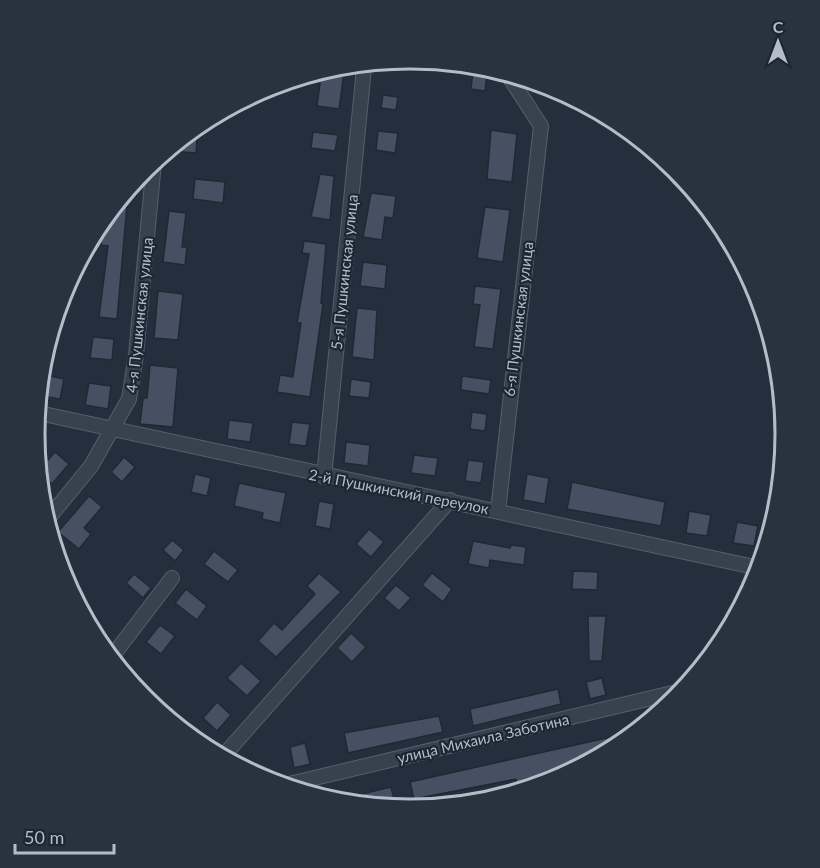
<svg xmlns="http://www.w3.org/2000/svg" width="820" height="868" font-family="Lato,sans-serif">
  <rect width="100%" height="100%" fill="#242f3e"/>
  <g fill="#455162" stroke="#1f2835" stroke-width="1.5">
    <polygon points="473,71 487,74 485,91 471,89"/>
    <polygon points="344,72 339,109 317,106 321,76"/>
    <polygon points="383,95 398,97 396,110 381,108"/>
    <polygon points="491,130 517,134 512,182 487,179"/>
    <polygon points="378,131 398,133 395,153 376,150"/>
    <polygon points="313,132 338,135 335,151 311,148"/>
    <polygon points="190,138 197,139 196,153 171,151"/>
    <polygon points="320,174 334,176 330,220 311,217"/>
    <polygon points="195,179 225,182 223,203 193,199"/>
    <polygon points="371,193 396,196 393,218 385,217 382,240 363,237"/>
    <polygon points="128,194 117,319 99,317 108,246 101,245 102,231"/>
    <polygon points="485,207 510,210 503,262 477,258"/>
    <polygon points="169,211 186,213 182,247 187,247 185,265 163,262"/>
    <polygon points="304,241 326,244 321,303 323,304 310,397 277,392 280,375 293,377 301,323 297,323 309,254 302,253"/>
    <polygon points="363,262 387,265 385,289 360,286"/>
    <polygon points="475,286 501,289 493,349 474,347 480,305 473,304"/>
    <polygon points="158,291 183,294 178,340 154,338"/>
    <polygon points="357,308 377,310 374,360 352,357"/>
    <polygon points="93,337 114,339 112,360 90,358"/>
    <polygon points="150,365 178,368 173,427 140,424 143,398 147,398"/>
    <polygon points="46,375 64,379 60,399 42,396"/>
    <polygon points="462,376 491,380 489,394 461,390"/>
    <polygon points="351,379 371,382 369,398 349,396"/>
    <polygon points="89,383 111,386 108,409 85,405"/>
    <polygon points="472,412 487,414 485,431 470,429"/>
    <polygon points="229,420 253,423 250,442 227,439"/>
    <polygon points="292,422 310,424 306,446 289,444"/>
    <polygon points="346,442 370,445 368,466 344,463"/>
    <polygon points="55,452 69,464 52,484 43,476 41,468"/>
    <polygon points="414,455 438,458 435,476 411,473"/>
    <polygon points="124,457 135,467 122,482 111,472"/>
    <polygon points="468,460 484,462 481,483 465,481"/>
    <polygon points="195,474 211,478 207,496 191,492"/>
    <polygon points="527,474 549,478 545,504 523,500"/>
    <polygon points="572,482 665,502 661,526 567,509"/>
    <polygon points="239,483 286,493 280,523 262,519 263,513 234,506"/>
    <polygon points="89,496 102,507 84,528 91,534 79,549 58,532"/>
    <polygon points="319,501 334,504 330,529 315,526"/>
    <polygon points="689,511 711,515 707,536 686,533"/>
    <polygon points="737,522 758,526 754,546 733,543"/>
    <polygon points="369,529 384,542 371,557 356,544"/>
    <polygon points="172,540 184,550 175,561 163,550"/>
    <polygon points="473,541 510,548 511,545 526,547 524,565 490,560 489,568 468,564"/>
    <polygon points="214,551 238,570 228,582 204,564"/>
    <polygon points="573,571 598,572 597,590 572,589"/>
    <polygon points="319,573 341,592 276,657 258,641 274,623 282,630 315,594 307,586"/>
    <polygon points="432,573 452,589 443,602 422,585"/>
    <polygon points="134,574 151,588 143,598 126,583"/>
    <polygon points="396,585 411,598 399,611 384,598"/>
    <polygon points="186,589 207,606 197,620 175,603"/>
    <polygon points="588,616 606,616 602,661 589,661"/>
    <polygon points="160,625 175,636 161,654 146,642"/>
    <polygon points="351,633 366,647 352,662 337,648"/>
    <polygon points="241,663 261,681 247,696 227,678"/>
    <polygon points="602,678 606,695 590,699 586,682"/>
    <polygon points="558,689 561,704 473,726 470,709"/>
    <polygon points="217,702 231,715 217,731 203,718"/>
    <polygon points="439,716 443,732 348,753 344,733"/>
    <polygon points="620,735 579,764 547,771 549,779 518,787 516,779 414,799 410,782"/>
    <polygon points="305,743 310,764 294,768 290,747"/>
    <polygon points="391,787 395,803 388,805 349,797"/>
  </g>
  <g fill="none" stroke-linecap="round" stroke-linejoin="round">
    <defs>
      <g id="street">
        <polyline points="39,413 759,568"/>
        <polyline points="324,477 364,68"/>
        <polyline points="498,511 541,126 510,78"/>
        <polyline points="51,515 91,466 129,399 136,355 154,162"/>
        <polyline points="114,654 172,578"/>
        <polyline points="225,754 450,500"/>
        <polyline points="285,785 681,691"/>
      </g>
    </defs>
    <use href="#street" stroke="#565f6c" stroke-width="16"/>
    <use href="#street" stroke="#38414e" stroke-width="14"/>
  </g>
  <g text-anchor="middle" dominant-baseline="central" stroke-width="4.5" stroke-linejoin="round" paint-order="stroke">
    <g font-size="15" fill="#b4bcc9" stroke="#1d2633">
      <text transform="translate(344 272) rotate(-84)">5-я Пушкинская улица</text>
      <text transform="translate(139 315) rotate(-84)">4-я Пушкинская улица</text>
      <text transform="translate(518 319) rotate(-83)">6-я Пушкинская улица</text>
      <text transform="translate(399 491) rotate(11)">2-й Пушкинский переулок</text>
      <text transform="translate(483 738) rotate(-13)">улица Михаила Заботина</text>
    </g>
  </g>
  <path d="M0 0H820V868H0ZM45 434a365 365 0 1 1 730 0a365 365 0 1 1-730 0Z" fill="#29323f" fill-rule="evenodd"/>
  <path fill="none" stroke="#b4bcc9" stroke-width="3" d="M45 434a365 365 0 1 1 730 0a365 365 0 1 1-730 0Z"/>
  <g transform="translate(778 42)" stroke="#1d2633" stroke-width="4.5" paint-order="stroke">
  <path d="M0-4.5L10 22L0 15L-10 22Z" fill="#b4bcc9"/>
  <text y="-9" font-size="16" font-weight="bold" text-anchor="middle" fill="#b4bcc9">С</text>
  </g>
  <path d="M15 844v9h99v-9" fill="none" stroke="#b4bcc9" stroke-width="3"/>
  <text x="24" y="844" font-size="18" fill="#b4bcc9" stroke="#1d2633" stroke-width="4.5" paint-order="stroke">50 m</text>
</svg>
